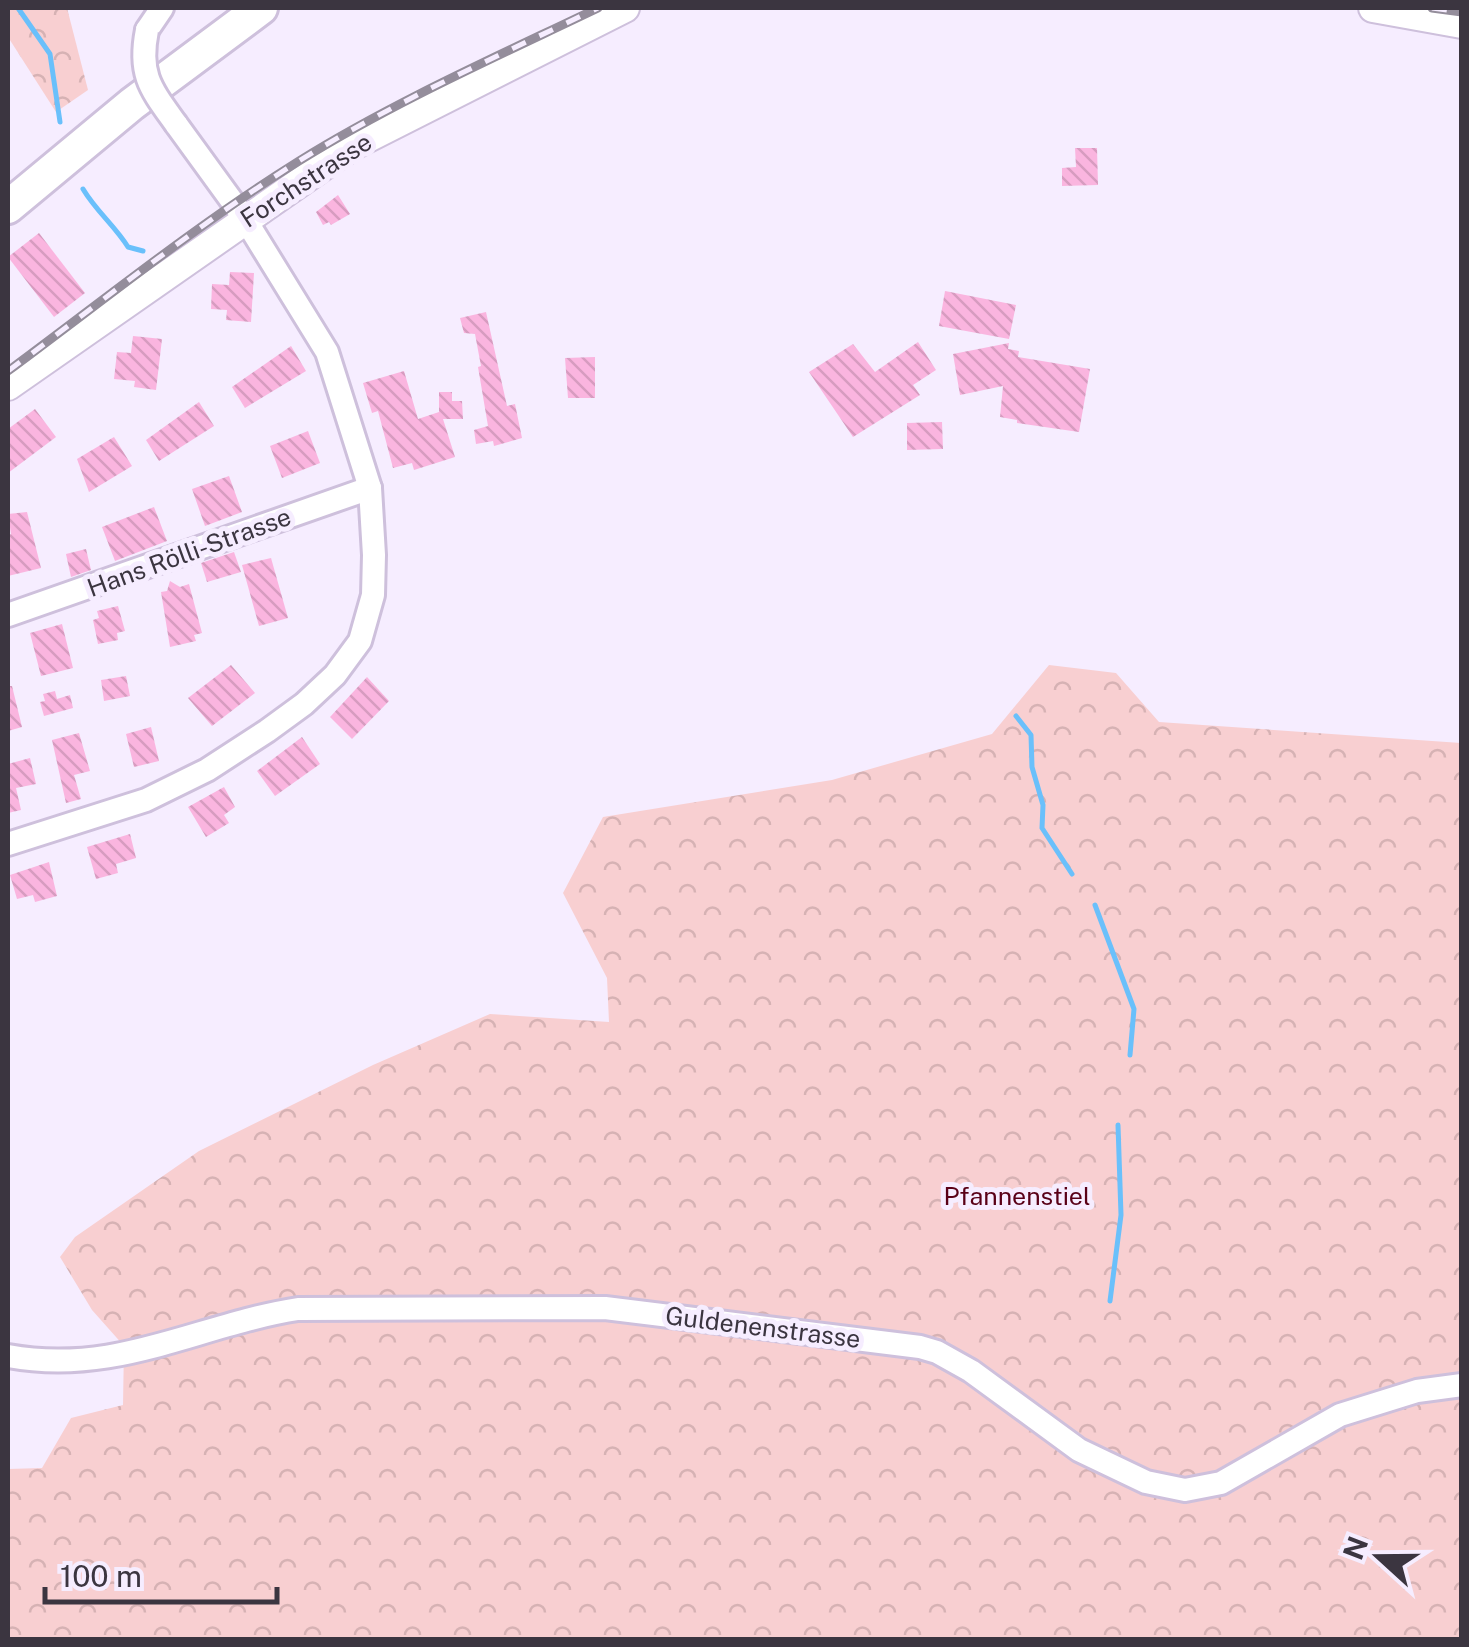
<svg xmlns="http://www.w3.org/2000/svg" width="1469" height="1647" font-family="'Public Sans',sans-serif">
  <defs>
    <pattern id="forest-crowns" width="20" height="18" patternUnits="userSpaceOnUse" patternTransform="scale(2.5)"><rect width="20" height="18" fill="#f8cfd1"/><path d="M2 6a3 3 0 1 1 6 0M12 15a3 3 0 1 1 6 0" fill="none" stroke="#d6b2b4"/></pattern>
    <pattern id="building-back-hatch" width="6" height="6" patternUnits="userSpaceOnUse" patternTransform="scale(2.5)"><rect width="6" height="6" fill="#fab5df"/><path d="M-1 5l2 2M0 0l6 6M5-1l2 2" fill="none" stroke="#d79cc0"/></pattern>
  </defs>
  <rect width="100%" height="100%" fill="#f6edff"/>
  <g fill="url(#forest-crowns)">
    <polygon points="8,8 67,8 88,90 56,112 8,37"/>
    <polygon points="1049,665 1116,673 1159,722 1461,743 1461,1639 8,1639 8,1469 42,1468 71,1418 123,1405 124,1346 92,1310 60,1257 75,1237 199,1151 373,1065 490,1014 609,1022 607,978 563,893 603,817 832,780 992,734"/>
  </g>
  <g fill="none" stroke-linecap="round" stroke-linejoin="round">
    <g stroke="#6ac0fb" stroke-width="5">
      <polyline points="18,8 50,54 60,122"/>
      <path d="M83 189C96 211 115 226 128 247L143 251"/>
      <polyline points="1016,716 1031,735 1032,767 1043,805 1042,828 1072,874"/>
      <polyline points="1095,905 1134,1009 1130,1055"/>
      <polyline points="1110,1301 1121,1215 1118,1125"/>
    </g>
  </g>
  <g fill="url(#building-back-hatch)">
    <polygon points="1075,148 1097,148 1098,185 1062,186 1062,168 1076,167"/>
    <polygon points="338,195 350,214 331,225 329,222 323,225 316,212"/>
    <polygon points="39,233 85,293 54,317 8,257"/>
    <polygon points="230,272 254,273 251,322 226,320 227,310 211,309 212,284 229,285"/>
    <polygon points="945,291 1016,305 1009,339 939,326"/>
    <polygon points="486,312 507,406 515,404 522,438 494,446 493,441 476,444 474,430 488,426 478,367 481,366 475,334 464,333 460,318"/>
    <polygon points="133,336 162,339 156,390 134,387 135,381 114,379 117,352 131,353"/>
    <polygon points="918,342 936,370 913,385 920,395 853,437 809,372 853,344 875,372"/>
    <polygon points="1009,343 1008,349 1019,351 1018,357 1090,369 1079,432 1017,423 1017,420 1000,417 1003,386 960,395 953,354"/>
    <polygon points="291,346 306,371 245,408 232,387"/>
    <polygon points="595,357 595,398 568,398 565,358"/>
    <polygon points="404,371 418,419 439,412 439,392 452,392 452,401 462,401 463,419 443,419 455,457 414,470 412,463 393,468 378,411 372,413 363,383"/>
    <polygon points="199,402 214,426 159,461 146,440"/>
    <polygon points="35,409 56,437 8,473 8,429"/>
    <polygon points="942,422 943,449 907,450 907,423"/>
    <polygon points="308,431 320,463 282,478 270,446"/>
    <polygon points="114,437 132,466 89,492 77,459"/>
    <polygon points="229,476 242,512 205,526 192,489"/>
    <polygon points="154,507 167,541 115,561 102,527"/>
    <polygon points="27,512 41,568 8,576 8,536 11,534 8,514"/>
    <polygon points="86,549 91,570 71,577 66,554"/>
    <polygon points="234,552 241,572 207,582 201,563"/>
    <polygon points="271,558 288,618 259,626 242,565"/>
    <polygon points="170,581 180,587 189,584 202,633 194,635 196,641 170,647 161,592 167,591"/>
    <polygon points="118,606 125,631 117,633 118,640 98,644 93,620 99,618 97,611"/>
    <polygon points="62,624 73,668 41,676 30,633"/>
    <polygon points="231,665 255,693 212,726 188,698"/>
    <polygon points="126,676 130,696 104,701 101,680"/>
    <polygon points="367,677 389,701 352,739 330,717"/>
    <polygon points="8,686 12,686 22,727 8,731"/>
    <polygon points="55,691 57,699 70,695 73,708 44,716 40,702 45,701 43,694"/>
    <polygon points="151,727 159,761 134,767 126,734"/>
    <polygon points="79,733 90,771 74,775 81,799 66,803 52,740"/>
    <polygon points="302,737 320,764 275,796 257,771"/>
    <polygon points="30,758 36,784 16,788 21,810 8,813 8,764"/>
    <polygon points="224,787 235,807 224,815 229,823 206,837 188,807"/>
    <polygon points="130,834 136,858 116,864 118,873 96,879 87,847"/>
    <polygon points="49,862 57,896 35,902 33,895 17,899 10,875"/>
  </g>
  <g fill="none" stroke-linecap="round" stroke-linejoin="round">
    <defs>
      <g id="minor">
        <polyline points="147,30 162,8"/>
        <polyline points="8,615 370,488"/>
        <polyline points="8,844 146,800 207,770 267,731 304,704 335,675 360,641 373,595 374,555 370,488 327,352 245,219 176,124"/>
        <path d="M8 1356C117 1376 196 1325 298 1309L605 1308 920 1347 937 1352 971 1371 1079 1450 1146 1482 1185 1490 1221 1483 1340 1415 1417 1391 1462 1385"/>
      </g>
      <g id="major">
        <polyline points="1373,8 1462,24"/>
        <polyline points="8,386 352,146 625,8"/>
      </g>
      <polyline id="highway" points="8,207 132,104 261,8"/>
    </defs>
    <use href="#minor" stroke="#cec0dc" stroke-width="28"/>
    <use href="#major" stroke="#cec0dc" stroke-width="32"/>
    <use href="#highway" stroke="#cec0dc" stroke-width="38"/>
    <use href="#minor" stroke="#fff" stroke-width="22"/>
    <use href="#major" stroke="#fff" stroke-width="28"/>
    <use href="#highway" stroke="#fff" stroke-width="32"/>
    <defs>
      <g id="rail">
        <polyline points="1432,8 1462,12"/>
        <path d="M8 371C104 300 198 224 299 161 394 102 498 56 598 8"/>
      </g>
    </defs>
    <use href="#rail" stroke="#948d9b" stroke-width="9"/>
    <use href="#rail" stroke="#f6edff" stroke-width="5" stroke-dasharray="15" stroke-linecap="butt"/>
    <defs>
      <path id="minor-bridge" d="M147 30C138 75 151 89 176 124"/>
    </defs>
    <use href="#minor-bridge" stroke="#cec0dc" stroke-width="28" stroke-linecap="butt"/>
    <use href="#minor-bridge" stroke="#fff" stroke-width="22"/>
  </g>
  <g text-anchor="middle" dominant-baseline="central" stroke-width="10" stroke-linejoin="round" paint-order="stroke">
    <g font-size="25" fill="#3b3540" stroke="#f6edff">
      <text transform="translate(306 180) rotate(-33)">Forchstrasse</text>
      <text transform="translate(189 552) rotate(-20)">Hans Rölli-Strasse</text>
      <text transform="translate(763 1327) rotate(7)">Guldenenstrasse</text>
    </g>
    <g font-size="25" fill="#590017" stroke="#f6edff">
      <text x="1017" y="1196">Pfannenstiel</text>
    </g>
  </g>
  <rect width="1469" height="1647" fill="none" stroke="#3b3540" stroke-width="20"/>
  <g transform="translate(1379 1557) rotate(291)" stroke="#f6edff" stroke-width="8" paint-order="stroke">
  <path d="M0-8L18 38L0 25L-18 38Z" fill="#3b3540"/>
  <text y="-15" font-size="28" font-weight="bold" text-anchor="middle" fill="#3b3540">N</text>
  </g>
  <path d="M45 1587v15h232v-15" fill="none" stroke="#3b3540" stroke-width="5"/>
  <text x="60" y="1587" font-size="30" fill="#3b3540" stroke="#f6edff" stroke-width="8" paint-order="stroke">100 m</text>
</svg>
